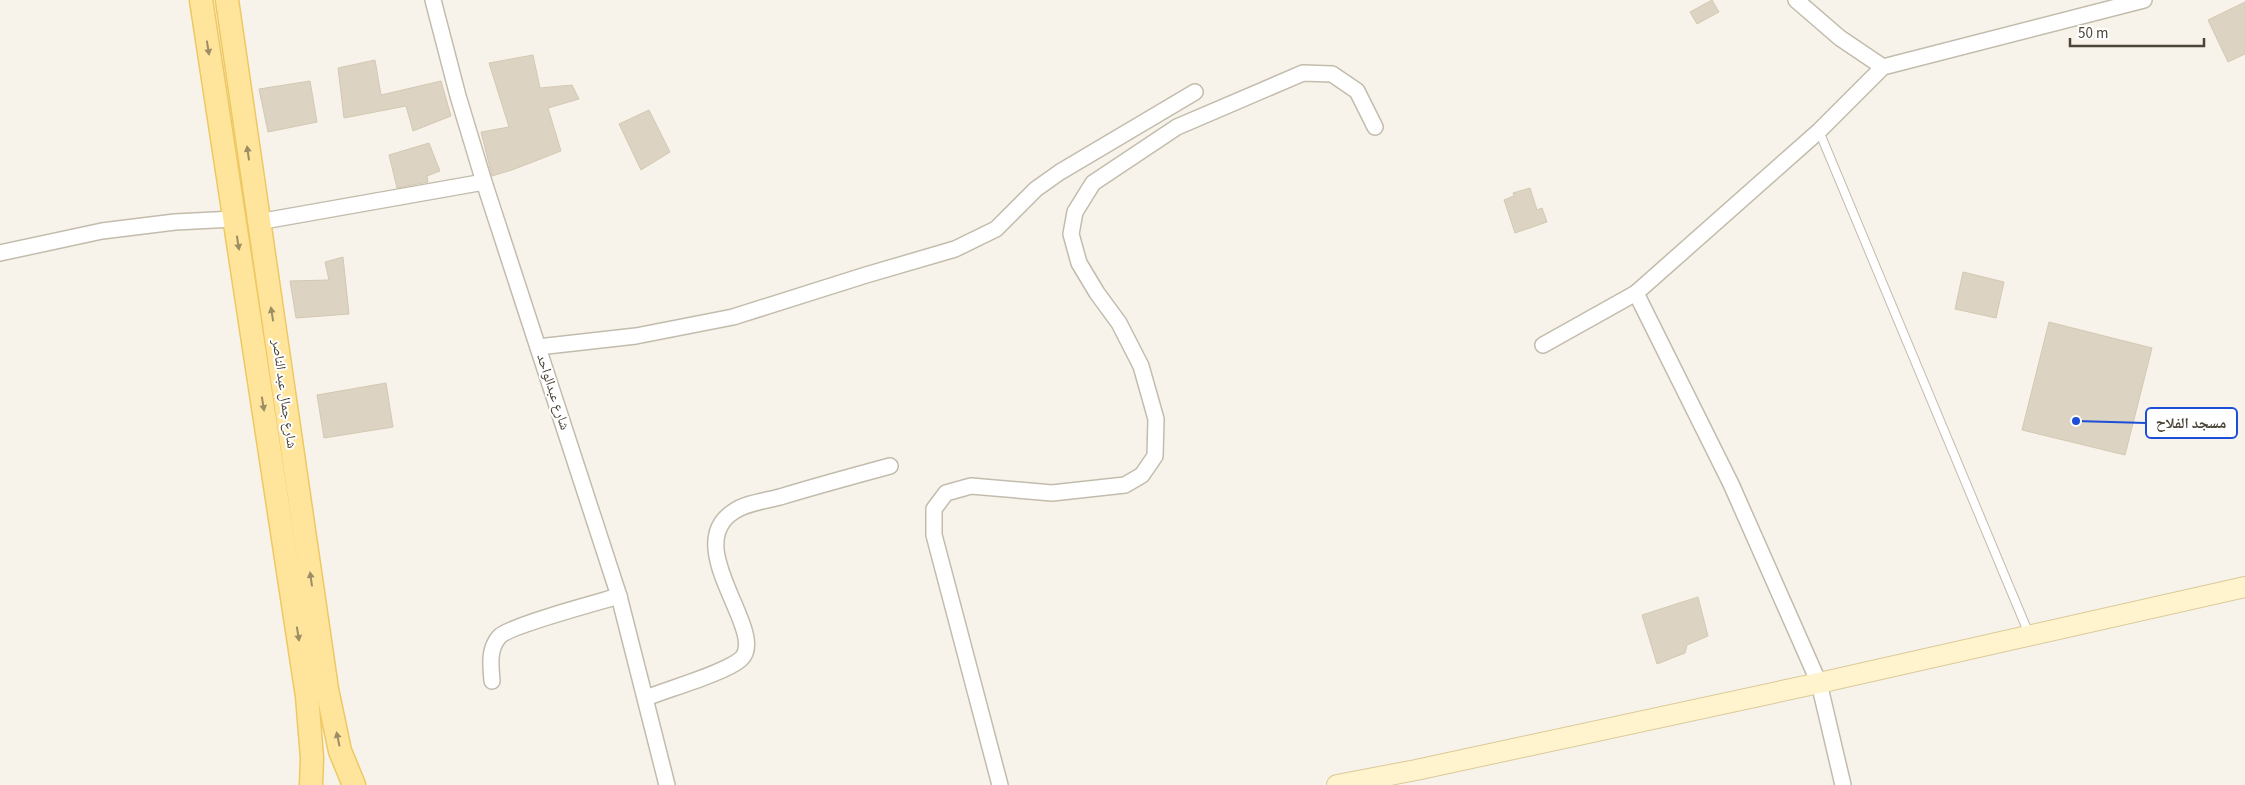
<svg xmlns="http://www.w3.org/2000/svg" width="2245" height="785" font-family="'Source Sans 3','Noto Naskh Arabic',sans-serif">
  <rect width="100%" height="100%" fill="#f7f3eb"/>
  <g fill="#dcd3c2" stroke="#d5c8b2">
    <polygon points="1712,0 1719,12 1697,24 1690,12"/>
    <polygon points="2245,2 2245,54 2228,62 2208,20"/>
    <polygon points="533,55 540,88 572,85 579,99 548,108 561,151 512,170 492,176 481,132 509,127 489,63"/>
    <polygon points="375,60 381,95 441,81 451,116 413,131 406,106 344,118 338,68"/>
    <polygon points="310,81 317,122 268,132 259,89"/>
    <polygon points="649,110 670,152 641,170 619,124"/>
    <polygon points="429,143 440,171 427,176 428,182 397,188 389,155"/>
    <polygon points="1530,188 1537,210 1542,208 1547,222 1515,233 1504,200 1514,196 1513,193"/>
    <polygon points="343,257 349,314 296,318 290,281 329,280 325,262"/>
    <polygon points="1963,272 2004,282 1996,318 1955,309"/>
    <polygon points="2049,322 2152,348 2125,455 2022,430"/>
    <polygon points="386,383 393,427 324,438 317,395"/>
    <polygon points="1698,597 1708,636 1687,645 1685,653 1657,664 1642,615"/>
  </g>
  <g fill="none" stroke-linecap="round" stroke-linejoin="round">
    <defs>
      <polyline id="lane" points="1819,131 2029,634"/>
      <g id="street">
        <polyline points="433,0 458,96 484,182 619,596 667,785"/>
        <polyline points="1796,0 1840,38 1883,67"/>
        <polyline points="258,222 484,182"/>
        <polyline points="0,253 102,231 175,222 234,219"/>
        <polyline points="1636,293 1731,484 1819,683 1843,785"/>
        <polyline points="1543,345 1636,293 1819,131 1883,67 2144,0"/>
        <polyline points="538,347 636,336 733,317 866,275 955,249 996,229 1036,189 1060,172 1195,92"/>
        <path d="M492 681C491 666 488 650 499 637 508 626 599 602 619 596"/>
        <path d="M646 698C668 689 725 673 741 659 769 633 680 547 733 512 745 503 765 501 780 497 816 486 853 476 890 466"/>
        <polyline points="1000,785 934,535 934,509 946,493 971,486 1052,493 1125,485 1142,475 1155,456 1156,419 1141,366 1119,323 1097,293 1079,263 1071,234 1075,212 1093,183 1177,127 1303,73 1332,74 1357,91 1375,127"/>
      </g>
      <polyline id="secondary" points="1337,785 1416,770 1819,683 2245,587"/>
      <g id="primary">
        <polyline points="201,0 307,696 312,758 311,785"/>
        <polyline points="227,0 327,689 340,751 354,785"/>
      </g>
    </defs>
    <use href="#lane" stroke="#c3bcac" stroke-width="10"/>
    <use href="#street" stroke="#c3bcac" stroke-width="18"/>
    <use href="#secondary" stroke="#daca98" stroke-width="22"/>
    <use href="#primary" stroke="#eec862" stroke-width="25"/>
    <use href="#lane" stroke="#fff" stroke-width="8"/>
    <use href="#street" stroke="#fff" stroke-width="15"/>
    <use href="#secondary" stroke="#fff4cd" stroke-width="20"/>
    <use href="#primary" stroke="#ffe59c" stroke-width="22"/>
  </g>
  <defs><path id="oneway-solid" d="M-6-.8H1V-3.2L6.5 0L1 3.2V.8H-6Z" transform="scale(1.25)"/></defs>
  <g fill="#9d8d65">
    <use href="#oneway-solid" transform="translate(208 48) rotate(81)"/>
    <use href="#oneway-solid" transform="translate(248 153) rotate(-98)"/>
    <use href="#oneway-solid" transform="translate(238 243) rotate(81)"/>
    <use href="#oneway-solid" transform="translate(272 314) rotate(-99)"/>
    <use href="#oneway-solid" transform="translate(263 404) rotate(81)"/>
    <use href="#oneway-solid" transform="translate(311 579) rotate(-98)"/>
    <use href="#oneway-solid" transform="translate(298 634) rotate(81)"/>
    <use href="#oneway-solid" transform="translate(338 739) rotate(-102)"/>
  </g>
  <g text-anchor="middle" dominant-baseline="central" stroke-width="4" stroke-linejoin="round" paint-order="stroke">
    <g font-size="14" fill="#4c4538" stroke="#fff">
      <text transform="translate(553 392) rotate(72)">شارع عبدالواحد</text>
      <text transform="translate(284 394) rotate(82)">شارع جمال عبد الناصر</text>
    </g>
  </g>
  <path fill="none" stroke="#1d4ed8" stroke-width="2" d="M2076 421L2146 423"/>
  <circle fill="#1d4ed8" stroke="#fff" stroke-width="2" cx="2076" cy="421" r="5"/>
  <rect fill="#fff" stroke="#1d4ed8" stroke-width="2" x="2146" y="408" width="91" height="30" rx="5"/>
  <g font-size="15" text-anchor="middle" font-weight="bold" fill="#4c4538">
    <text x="2191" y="428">مسجد الفلاح</text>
  </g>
  <path d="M2070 38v8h134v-8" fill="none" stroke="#4c4538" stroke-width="2.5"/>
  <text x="2078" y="38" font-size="15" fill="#4c4538" stroke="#ffffff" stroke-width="4" paint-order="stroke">50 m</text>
</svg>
